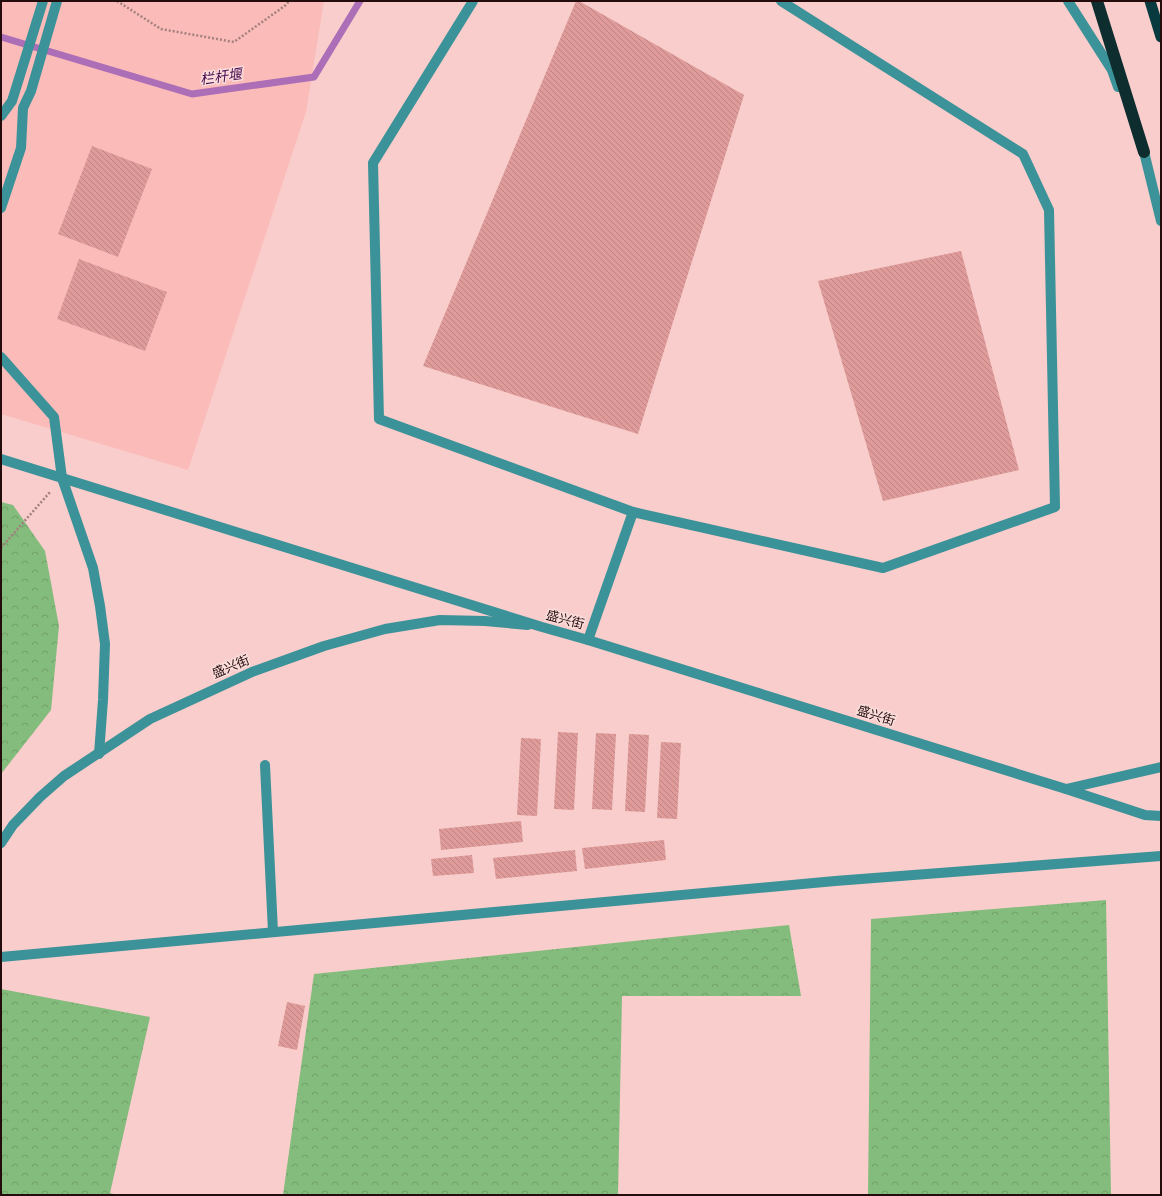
<svg xmlns="http://www.w3.org/2000/svg" width="1162" height="1196" font-family="'Nunito Sans','Noto Sans SC',sans-serif">
  <defs>
    <pattern id="forest-crowns" width="20" height="18" patternUnits="userSpaceOnUse"><rect width="20" height="18" fill="#84bc7d"/><path d="M2 6a3 3 0 1 1 6 0M12 15a3 3 0 1 1 6 0" fill="none" stroke="#72a06b"/></pattern>
    <pattern id="building-back-hatch" width="6" height="6" patternUnits="userSpaceOnUse"><rect width="6" height="6" fill="#de9b99"/><path d="M-1 5l2 2M0 0l6 6M5-1l2 2" fill="none" stroke="#be8483"/></pattern>
  </defs>
  <rect width="100%" height="100%" fill="#f8cdcb"/>
  <polygon fill="#fbbcb9" points="1,1 324,1 306,112 188,470 1,414"/>
  <g fill="url(#forest-crowns)">
    <polygon points="1,502 13,505 45,551 59,626 51,710 1,774"/>
    <polygon points="1106,900 1111,1195 868,1195 871,919"/>
    <polygon points="789,925 801,996 622,996 618,1195 283,1195 314,974"/>
    <polygon points="1,989 150,1017 110,1193 117,1195 1,1195"/>
  </g>
  <g fill="none" stroke-linecap="round" stroke-linejoin="round">
    <polyline stroke="#ac6eb6" stroke-width="7" points="1,37 192,94 314,77 360,1"/>
  </g>
  <g fill="url(#building-back-hatch)">
    <polygon points="576,1 579,1 744,95 638,434 423,366"/>
    <polygon points="92,146 152,169 118,257 58,234"/>
    <polygon points="961,251 1019,470 883,501 818,281"/>
    <polygon points="79,259 167,292 145,351 57,319"/>
    <polygon points="558,732 578,733 574,810 554,809"/>
    <polygon points="596,733 616,734 612,810 592,809"/>
    <polygon points="629,734 649,735 645,812 625,811"/>
    <polygon points="521,738 541,739 537,816 517,815"/>
    <polygon points="661,742 681,743 677,819 657,818"/>
    <polygon points="521,821 523,842 441,850 439,829"/>
    <polygon points="664,840 666,860 585,869 582,848"/>
    <polygon points="575,850 577,871 496,879 493,858"/>
    <polygon points="472,855 474,873 433,876 431,859"/>
    <polygon points="287,1002 305,1006 297,1050 278,1046"/>
  </g>
  <g fill="none" stroke-linecap="round" stroke-linejoin="round">
    <g stroke="#a3807e" stroke-width="2.5" stroke-dasharray="2 2" stroke-linecap="butt">
      <polyline points="117,1 161,29 234,42 286,5 289,1"/>
      <polyline points="1,548 50,492"/>
    </g>
    <g stroke="#3b9298" stroke-width="10">
      <polyline points="473,1 373,163 379,419 633,512 883,568 1055,507 1049,210 1023,154 781,1"/>
      <polyline points="588,640 633,512"/>
      <polyline points="1,957 835,881 1161,856"/>
    </g>
    <g stroke="#3b9298" stroke-width="10">
      <polyline points="1068,1 1112,70 1118,87"/>
      <polyline points="1,116 12,101 43,1"/>
      <polyline points="1141,145 1144,152 1161,221"/>
      <polyline points="1,208 21,148 23,108 31,91 57,1"/>
      <polyline points="1,357 54,417 62,478 93,568 100,606 105,644 103,700 99,754"/>
      <polyline points="265,765 273,932"/>
      <polyline points="1066,789 1161,767"/>
      <polyline points="1,843 13,825 40,797 64,776 150,719 252,672 324,646 385,629 440,620 485,621 528,625"/>
    </g>
    <polyline stroke="#3b9298" stroke-width="10" points="1,459 542,627 588,640 1066,789 1145,815 1161,816"/>
    <polyline stroke="#073a3e" stroke-width="11" points="1150,1 1161,37"/>
    <polyline stroke="#0e2d2f" stroke-width="12" points="1097,1 1144,152"/>
  </g>
  <g text-anchor="middle" dominant-baseline="central" stroke-width="3" stroke-linejoin="round" paint-order="stroke">
    <g font-size="13" fill="#240c0c" stroke="#fbdedc">
      <text transform="translate(565 620) rotate(15)">盛兴街</text>
      <text transform="translate(231 667) rotate(-23)">盛兴街</text>
      <text transform="translate(876 716) rotate(17)">盛兴街</text>
    </g>
    <g font-size="14" font-style="italic" fill="#450a4e" stroke="#fbdedc">
      <text transform="translate(221 77) rotate(-8)">栏杆堰</text>
    </g>
  </g>
  <rect width="1162" height="1196" fill="none" stroke="#240c0c" stroke-width="4"/>
</svg>
